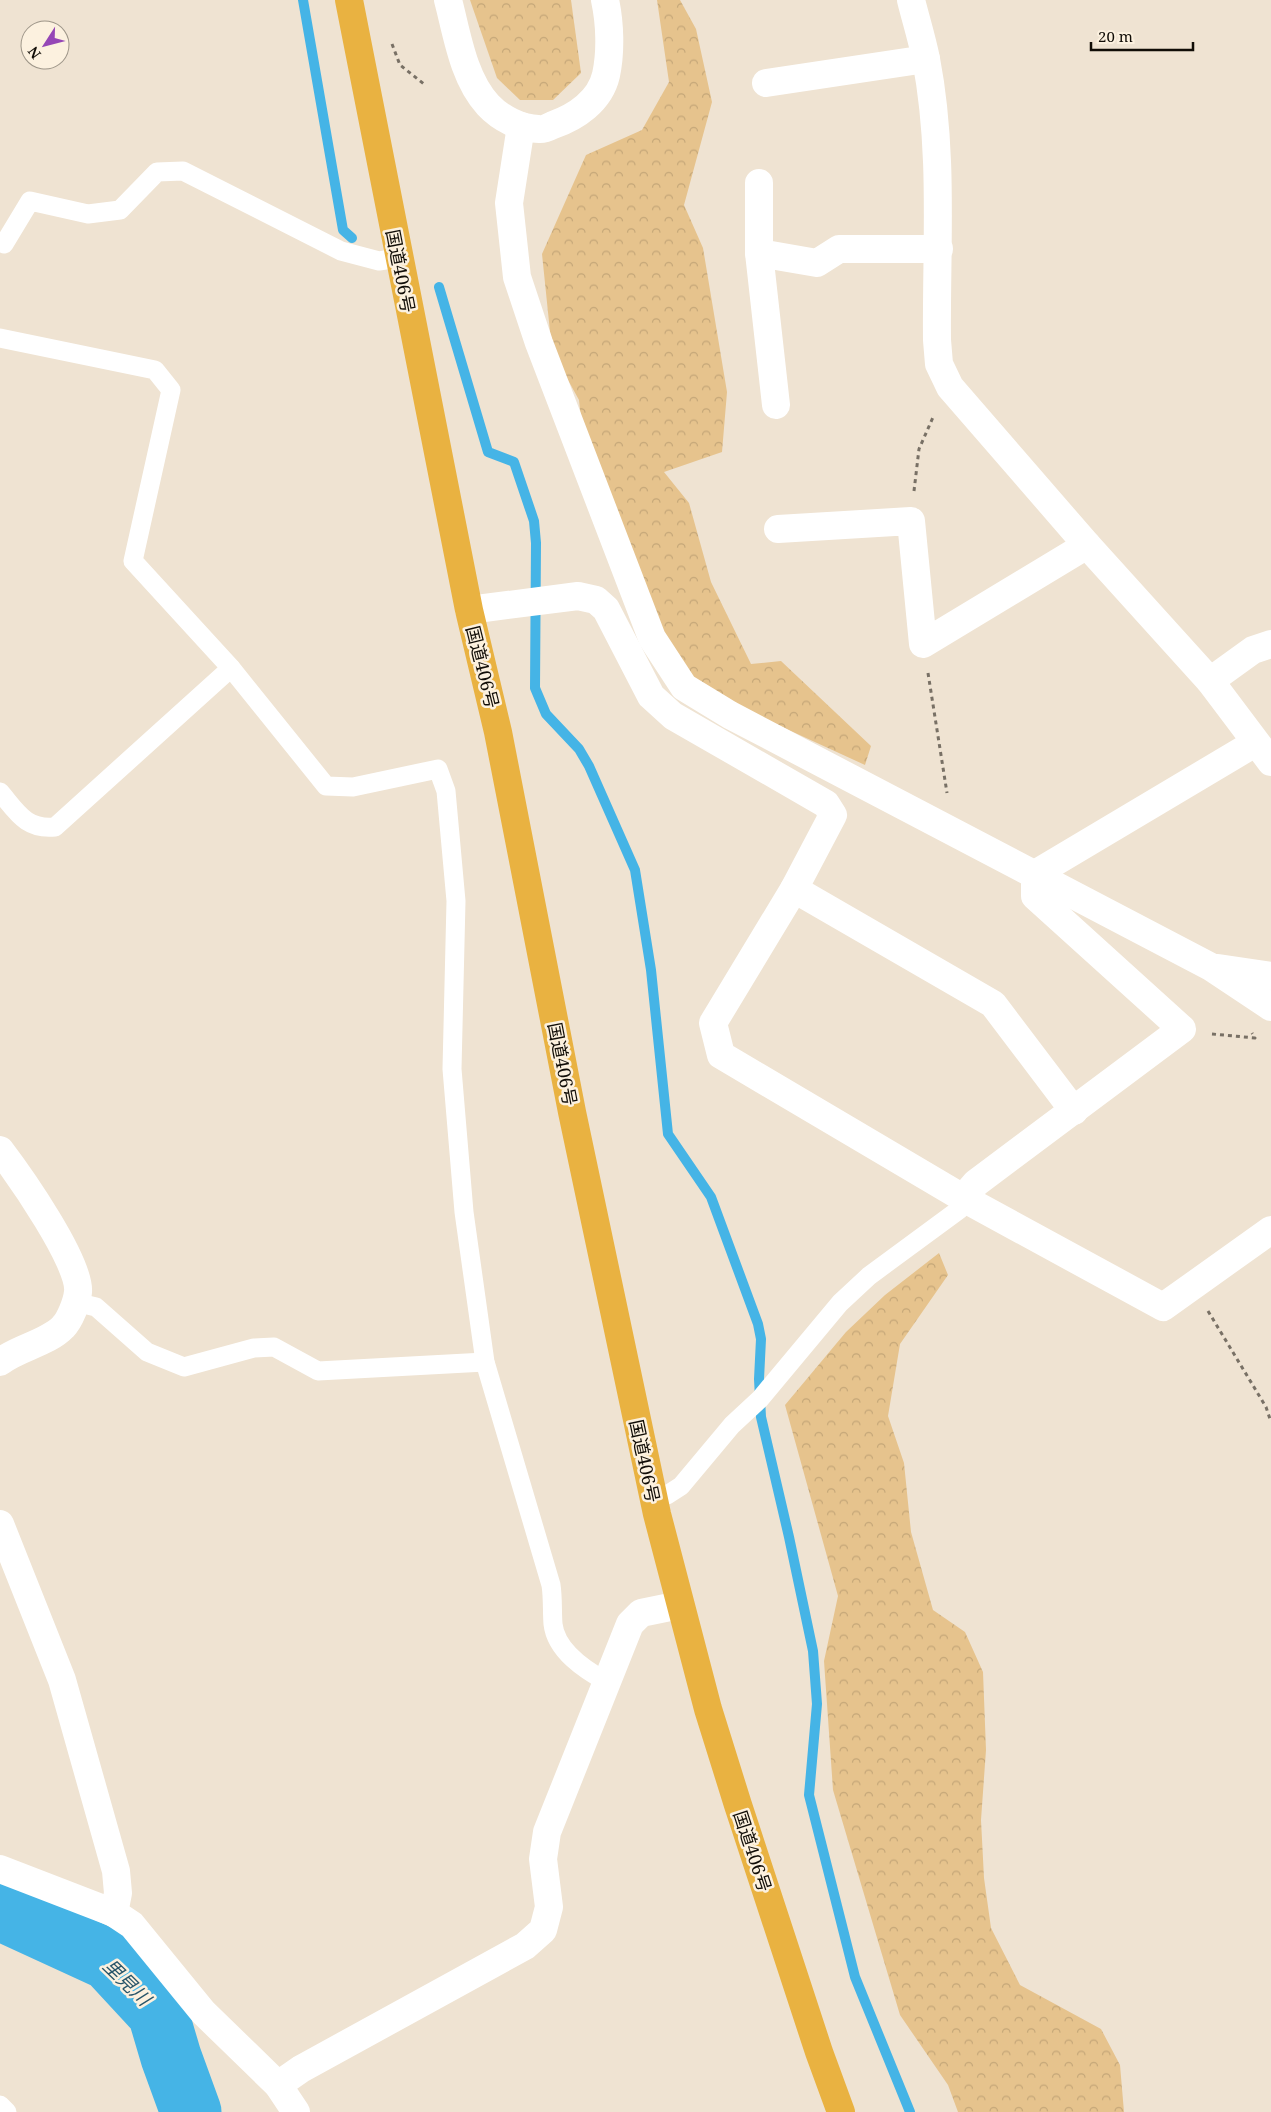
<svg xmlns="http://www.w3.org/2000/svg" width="1271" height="2112" font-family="'Noto Serif','Noto Sans JP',serif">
  <defs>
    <pattern id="forest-crowns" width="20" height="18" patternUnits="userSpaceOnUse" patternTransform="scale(1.25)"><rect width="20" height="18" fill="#e6c38d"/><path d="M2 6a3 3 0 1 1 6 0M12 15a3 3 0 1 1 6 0" fill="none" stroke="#c4a678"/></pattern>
  </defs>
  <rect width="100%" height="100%" fill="#efe3d2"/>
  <g fill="url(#forest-crowns)">
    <polygon points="470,0 571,0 581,73 553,100 520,100 497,78"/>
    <polygon points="657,0 680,0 696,29 712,102 684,205 703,248 727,392 722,452 664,472 689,503 711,582 751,664 781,661 871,746 865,765 708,693 665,652 586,465 579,400 552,351 542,254 586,155 642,130 669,82"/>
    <polygon points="939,1253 948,1275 900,1344 888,1416 904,1463 911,1532 933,1610 965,1632 983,1672 986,1750 981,1820 984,1878 991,1928 1020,1985 1101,2029 1120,2065 1124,2112 958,2112 948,2085 900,2015 833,1790 824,1661 838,1596 785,1405 846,1332 885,1295"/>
  </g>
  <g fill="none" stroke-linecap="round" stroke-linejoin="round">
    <g stroke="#45b4e6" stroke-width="10">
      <polyline points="303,0 343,230 352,238"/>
      <polyline points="439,287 488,452 514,462 534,521 536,543 535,688 546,714 579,749 589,766 635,870 651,970 668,1134 711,1197 758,1324 761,1339 759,1379 761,1417 789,1537 813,1651 817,1704 809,1795 855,1977 910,2112"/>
    </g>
    <polyline stroke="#45b4e6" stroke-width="61" points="0,1910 109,1960 158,2013 171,2057 191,2112"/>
    <g stroke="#787065" stroke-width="3" stroke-dasharray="4 4" stroke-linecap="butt">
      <polyline points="392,44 400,65 424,84"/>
      <polyline points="914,491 919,449 934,415"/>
      <polyline points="928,673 947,793"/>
      <polyline points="1212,1034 1255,1038 1252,1033"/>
      <polyline points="1208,1311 1266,1407 1271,1422"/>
    </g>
    <g stroke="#fff" stroke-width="19">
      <polyline points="4,244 30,201 88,214 120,210 157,172 183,171 341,251 379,261 398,258"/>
      <path d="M0 338 155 370 171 390 133 561 231 668 326 786 353 787 438 769 446 791 456 901 452 1069 464 1212 485 1362 551 1585C553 1598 552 1611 553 1624 556 1651 585 1670 607 1682"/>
      <path d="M0 792C17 812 26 830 55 827L231 668"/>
      <polyline points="75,1302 96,1307 147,1352 184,1367 254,1348 274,1347 318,1371 485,1362"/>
      <polyline points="653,1498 667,1495 681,1486 732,1425 760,1399 840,1303 869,1276 960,1209 963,1198"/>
      <polyline points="0,2105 7,2112"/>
    </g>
    <g stroke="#fff" stroke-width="28">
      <path d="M911 0C916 20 922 39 926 59 944 152 936 247 937 340L939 364 950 387 1087 545 1210 681 1271 762"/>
      <polyline points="766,83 926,59"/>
      <polyline points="521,126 509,203 517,277 539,343 652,638 684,687 730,715 1211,967 1271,1007"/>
      <polyline points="759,183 759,253 776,405"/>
      <polyline points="759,253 817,263 839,249 939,249"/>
      <polyline points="778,529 911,521 923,644 1087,545"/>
      <polyline points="469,610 578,596 596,600 606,609 651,696 673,716 826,804 833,815 794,889 713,1023 721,1055 963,1198 1163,1307 1271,1230"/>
      <polyline points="1210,681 1253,650 1271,644"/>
      <polyline points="794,889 993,1004 1074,1111"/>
      <polyline points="1218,968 1271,976"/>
      <path d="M0 1150C19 1175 81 1263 78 1292 77 1302 70 1320 63 1327 48 1343 17 1348 0 1362"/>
      <polyline points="963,1198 976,1183 1182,1029 1035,896 1035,874 1255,743"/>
      <polyline points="0,1524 62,1680 116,1871 118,1893 114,1913"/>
      <polyline points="0,1869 114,1913 132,1925 203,2012 278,2085 296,2112"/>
      <polyline points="278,2085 301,2069 525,1946 543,1930 549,1907 543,1859 547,1832 630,1624 641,1613 680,1605"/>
    </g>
    <path stroke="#fff" stroke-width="28" d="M448 0C457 34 463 78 488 105 500 118 521 129 539 129 543 130 549 127 553 125 576 117 600 101 606 75 611 52 610 23 605 0"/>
    <polyline stroke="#e9b241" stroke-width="28" points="349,0 469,610 498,732 572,1112 657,1514 708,1709 738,1805 819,2052 841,2112"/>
  </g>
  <g text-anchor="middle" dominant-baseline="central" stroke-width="5" stroke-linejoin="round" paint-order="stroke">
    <g font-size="18" fill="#110d07" stroke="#fcf1df">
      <text transform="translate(401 271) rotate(79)">国道406号</text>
      <text transform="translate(483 667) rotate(76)">国道406号</text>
      <text transform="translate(563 1064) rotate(79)">国道406号</text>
      <text transform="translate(645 1461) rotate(78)">国道406号</text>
      <text transform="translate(753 1851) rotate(72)">国道406号</text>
    </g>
    <g font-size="19" font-style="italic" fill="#28556a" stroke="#fcf1df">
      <text transform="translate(127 1982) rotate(44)">里見川</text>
    </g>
  </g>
  <g transform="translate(45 45) rotate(234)"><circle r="24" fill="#fcf1df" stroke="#9e9689"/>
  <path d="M0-4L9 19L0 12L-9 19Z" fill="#9546b6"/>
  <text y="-8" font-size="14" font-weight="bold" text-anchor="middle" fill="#110d07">N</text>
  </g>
  <path d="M1091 42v8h102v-8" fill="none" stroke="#110d07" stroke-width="2.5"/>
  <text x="1098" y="42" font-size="15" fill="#110d07" stroke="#fcf1df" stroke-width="4" paint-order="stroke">20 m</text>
</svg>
